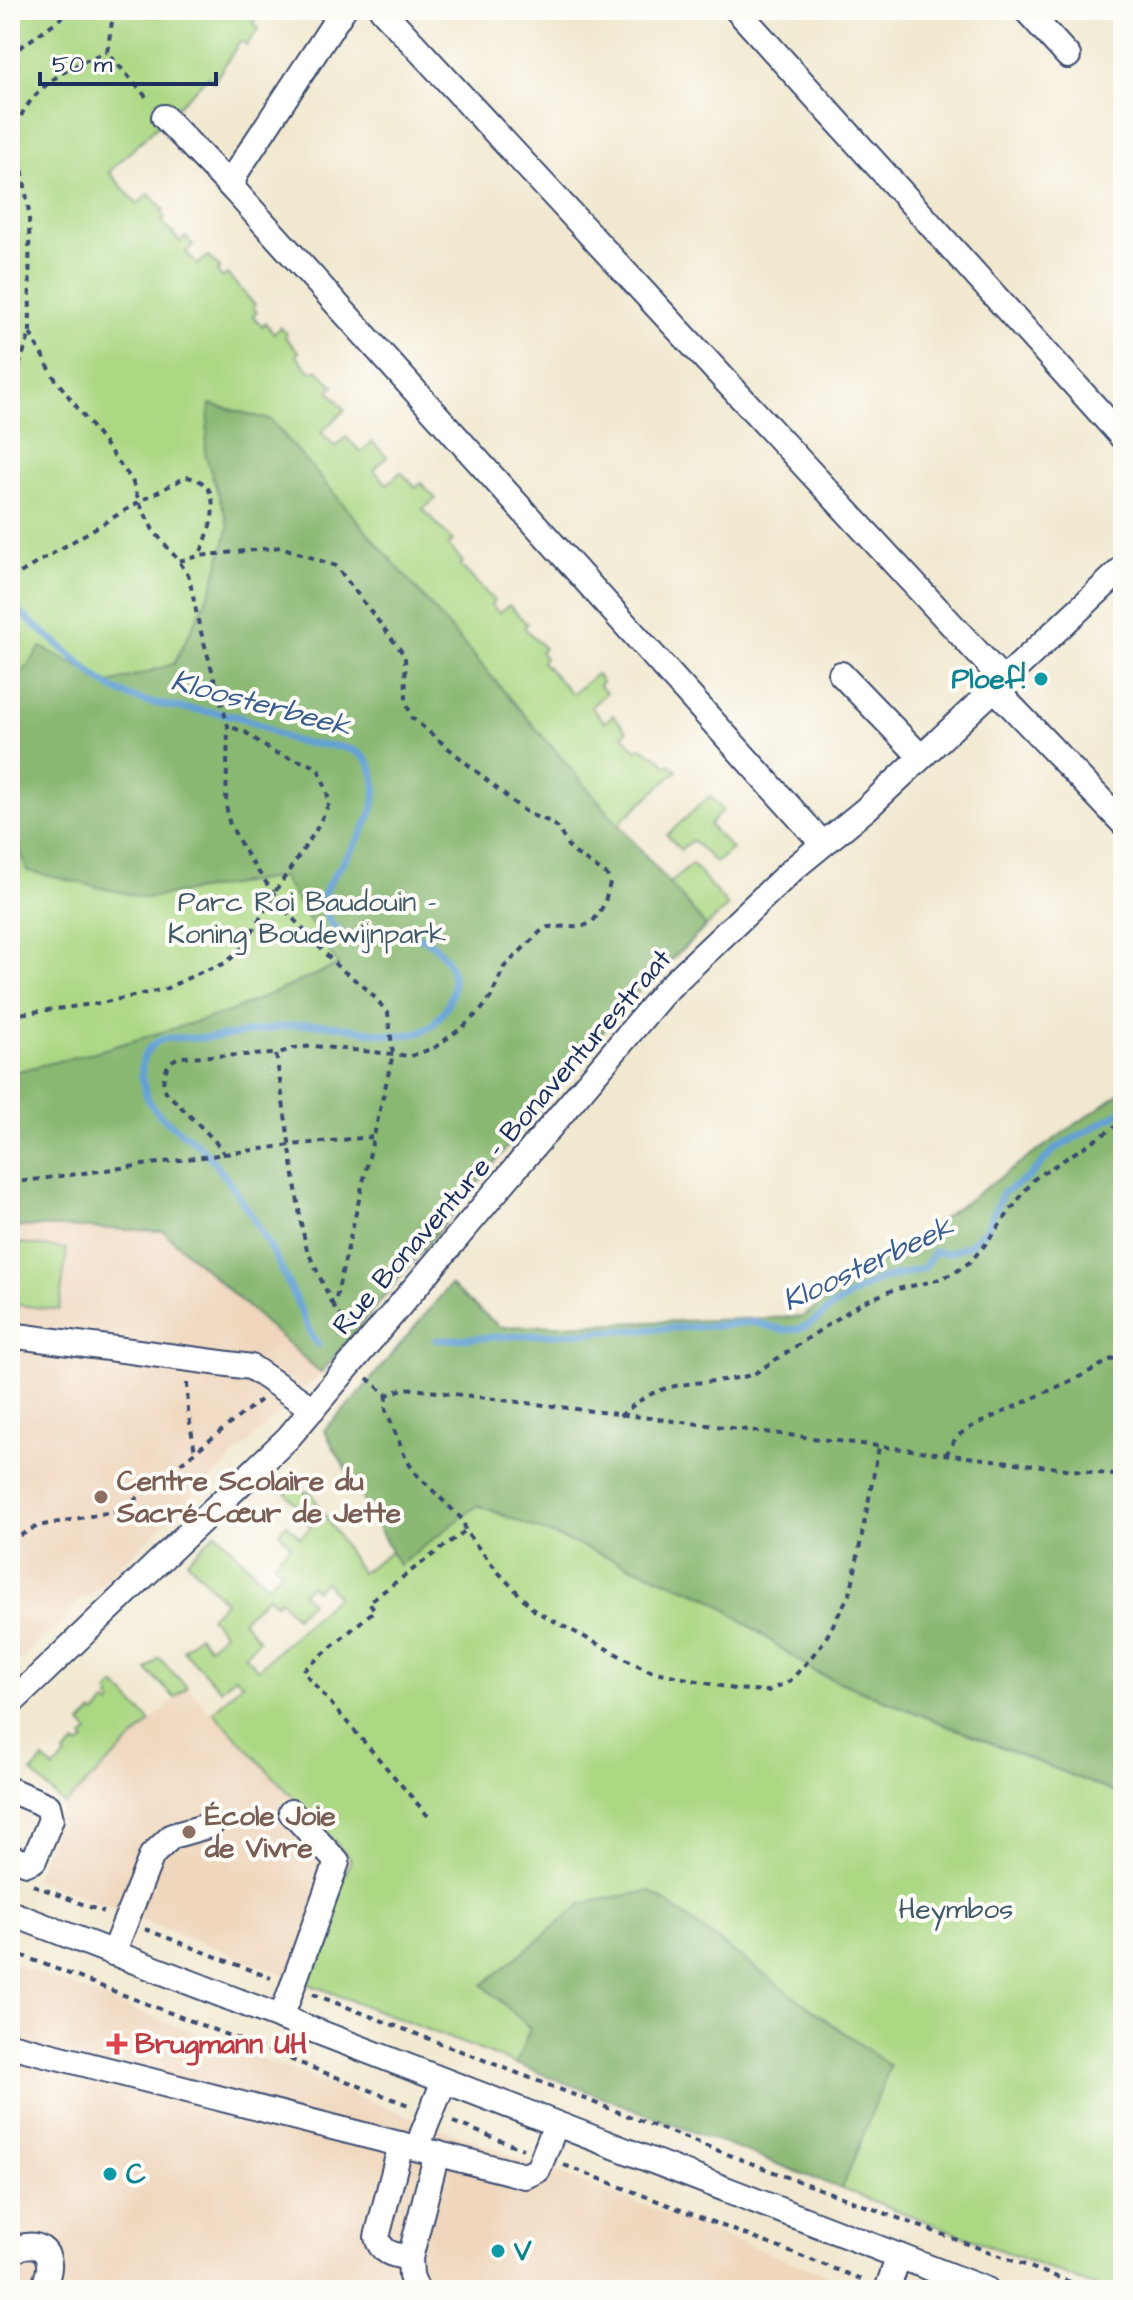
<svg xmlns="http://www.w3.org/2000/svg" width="1133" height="2300" font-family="'Architects Daughter',sans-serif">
  <rect width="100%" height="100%" fill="#fdfcf7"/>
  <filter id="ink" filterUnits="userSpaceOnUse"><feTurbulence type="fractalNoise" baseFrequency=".0125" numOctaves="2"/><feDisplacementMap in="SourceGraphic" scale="16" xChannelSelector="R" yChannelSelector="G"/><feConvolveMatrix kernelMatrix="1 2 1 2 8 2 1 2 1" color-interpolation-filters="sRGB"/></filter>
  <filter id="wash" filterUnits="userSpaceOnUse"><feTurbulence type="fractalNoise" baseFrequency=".006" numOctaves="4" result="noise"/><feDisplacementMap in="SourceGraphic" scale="32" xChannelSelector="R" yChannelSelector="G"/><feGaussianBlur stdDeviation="1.8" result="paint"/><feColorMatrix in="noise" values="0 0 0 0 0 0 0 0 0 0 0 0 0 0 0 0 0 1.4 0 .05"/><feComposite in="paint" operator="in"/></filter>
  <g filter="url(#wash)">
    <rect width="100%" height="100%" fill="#f1e8cf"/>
    <g fill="#efd6bc">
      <polygon points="37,1226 163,1231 321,1373 87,1598 84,1596 70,1610 69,1615 48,1635 45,1635 10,1671 10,1228"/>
      <polygon points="187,1687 351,1859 306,1983 34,1879 64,1805"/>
      <polygon points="10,1962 438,2127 865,2290 10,2290"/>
    </g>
    <g fill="#acd884" stroke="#648471" stroke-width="2" fill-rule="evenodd">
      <polygon points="10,10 261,10 253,23 259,28 247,45 240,41 214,82 208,77 109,172 137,204 149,194 164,210 161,212 165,217 162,221 180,242 186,237 193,245 186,252 197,265 208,256 220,268 217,272 222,278 227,274 255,305 253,307 257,312 253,316 262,326 265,323 274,333 280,327 287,334 285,337 299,352 296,356 311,372 316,369 334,386 329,391 345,410 321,432 335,447 346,437 361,452 372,442 387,457 374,470 387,484 401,472 416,488 421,483 436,499 423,509 453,541 448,545 463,562 460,565 494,601 491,605 499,613 509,605 527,624 524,627 544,648 540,652 545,658 542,662 572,694 596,674 602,682 599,685 606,693 591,707 605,722 613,715 627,731 623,735 636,750 641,747 660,758 667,766 670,764 677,771 618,824 669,884 692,864 728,906 626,1003 321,1373 163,1231 37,1226 10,1228"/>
      <polygon points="710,796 723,810 709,825 732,849 716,863 692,840 681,850 667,835"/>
      <polygon points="10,1242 67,1249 59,1310 10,1304"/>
      <path d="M299 1481 305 1493 310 1491 361 1573 391 1551 399 1564 478 1505 710 1598 815 1672 1123 1796V2290H1104L842 2189 890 2065 484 1985 530 2028 516 2064 306 1983 351 1859 213 1712 242 1683 235 1676 221 1690 183 1650 198 1635 209 1647 224 1633 210 1617 225 1602 187 1561 216 1532 267 1585 282 1571 273 1562 291 1545 279 1532 287 1524 300 1537 311 1527 299 1513 301 1510 286 1493ZM325 1582 337 1596 258 1669 244 1655 259 1640 242 1620 268 1596 276 1604 280 1600 295 1617 311 1602 302 1593 310 1585 316 1590Z"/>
      <polygon points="159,1658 187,1687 175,1698 147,1670"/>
      <polygon points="115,1685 151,1722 64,1805 32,1772 44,1759 54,1769 66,1757 64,1754 76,1743 79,1746 85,1741 83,1738 89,1732 81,1724 93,1712 96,1714 107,1702 110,1705 113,1703 109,1698 111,1696 108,1692"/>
    </g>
    <g fill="#89b872" stroke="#527468" stroke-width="2">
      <polygon points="210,404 271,420 706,926 626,1003 321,1373 163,1231 37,1226 10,1228 10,1073 95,1052 229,1012 338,965 282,877 146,898 27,871 10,820 10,689 41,647 110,683 174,664 212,588 229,526 205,454"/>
      <polygon points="1123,1091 1123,1796 815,1672 710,1598 478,1505 399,1565 324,1430 351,1403 450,1285 500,1327 802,1317"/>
      <polygon points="650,1891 890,2066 842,2189 516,2064 530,2028 483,1985 583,1903"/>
    </g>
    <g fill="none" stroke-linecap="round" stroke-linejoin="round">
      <g stroke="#64a1d5" stroke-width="7">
        <path d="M10 604C33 624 57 643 80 663 92 673 105 686 119 692 156 709 200 708 239 717 259 722 276 735 295 741 319 748 360 739 372 769 389 817 341 856 323 895 323 912 331 933 351 936 360 938 372 934 381 933 405 930 431 936 445 958 452 968 455 980 452 992 449 1007 434 1029 418 1033 389 1040 357 1027 328 1025 285 1021 244 1037 201 1038 185 1039 168 1034 154 1044 138 1056 140 1076 146 1094 153 1116 180 1129 197 1144 206 1151 214 1162 221 1171 260 1222 287 1277 312 1336L318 1345"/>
        <polyline points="437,1340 714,1326 752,1322 784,1330 797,1329 809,1325 832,1307 876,1281 924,1268 934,1252 948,1253 969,1245 986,1229 1003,1193 1029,1177 1055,1149 1123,1111"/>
      </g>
    </g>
  </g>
  <g filter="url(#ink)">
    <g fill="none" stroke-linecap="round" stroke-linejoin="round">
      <defs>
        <g id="minor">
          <path d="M343 10 239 168C234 176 232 182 235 191L823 844"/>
          <polyline points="382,10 1003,680"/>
          <polyline points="737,10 1123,438"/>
          <polyline points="1026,10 1068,56"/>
          <polyline points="164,117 235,191"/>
          <polyline points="841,674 921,757"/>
          <polyline points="994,688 1123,823"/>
          <polyline points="10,1335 251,1367 313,1409"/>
          <polyline points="10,1704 288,1438 665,991 793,869 866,809 1123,568"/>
          <polyline points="10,1790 48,1806 51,1819 34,1860 27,1863 10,1857"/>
          <polyline points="10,1913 987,2290"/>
          <polyline points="113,1953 152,1855 172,1836 211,1825"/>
          <polyline points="281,2018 337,1862 291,1812"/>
          <polyline points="10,2045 525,2176 538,2170 556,2124"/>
          <polyline points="422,2135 444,2081"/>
          <path d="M401 2144 377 2237C381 2254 395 2255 410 2258"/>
          <path d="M10 2255C21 2241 48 2241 49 2264 50 2272 45 2282 43 2290"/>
          <polyline points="417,2290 411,2276 410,2258 437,2153"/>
          <polyline points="887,2290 899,2256"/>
        </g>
      </defs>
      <use href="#minor" stroke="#3b4b6f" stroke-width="28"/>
      <g stroke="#3b4b6f" stroke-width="4" stroke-dasharray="6 6" stroke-linecap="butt">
        <polyline points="114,10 107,52 148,99"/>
        <polyline points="10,55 72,10"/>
        <polyline points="10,112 16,127 29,213 30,333 10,393"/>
        <path d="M16 127C30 88 70 65 107 52"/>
        <polyline points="30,333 54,377 132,480 139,502 153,530 179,561 189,577 199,625 228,726 226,804 229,822 246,854 286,911 337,966 368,990 388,1013 393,1054 334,1307 349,1328"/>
        <polyline points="179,561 199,556 281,547 336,566 405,656 406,700 411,717 519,807 531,815 551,822 558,828 568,846 575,853 607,875 610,883 604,905 592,923 583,926 548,927 540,932 504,967 491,997 482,1009 463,1027 434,1048 411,1056 314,1046 294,1048 276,1054 301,1223 307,1250 334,1307"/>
        <path d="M10 579 139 502 186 477C229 482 210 532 199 556"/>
        <polyline points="10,1015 101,1003 165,989 203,971 226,963 243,947 278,887 315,832 329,804 327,791 319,771 312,765 273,752 245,732 228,726"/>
        <path d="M225 1155 214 1140 166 1092 163 1084C164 1072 167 1062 179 1057L275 1054"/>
        <polyline points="10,1183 291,1145 372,1137"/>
        <polyline points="367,1378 387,1395 405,1388 1123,1476"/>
        <polyline points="187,1383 188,1411 195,1452"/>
        <polyline points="387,1395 386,1410 406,1459 415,1473 464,1521 465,1531 499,1573 535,1611 647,1670 734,1689 768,1691 790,1681 809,1660 825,1640 851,1591 879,1447"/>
        <path d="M620 1416C631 1407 643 1397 656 1392 687 1379 723 1384 754 1374L861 1303 893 1290 934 1281 952 1274 970 1262 984 1246 1034 1179 1123 1122"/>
        <polyline points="946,1455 957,1436 971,1427 1081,1376 1123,1353"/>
        <polyline points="10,1541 38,1526 122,1510 260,1400"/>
        <polyline points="428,1816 303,1671 375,1610 369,1602 465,1531"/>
        <polyline points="33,1885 103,1912"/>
        <polyline points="145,1929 271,1978"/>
        <polyline points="10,1951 411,2106"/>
        <polyline points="313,1994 771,2171 1092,2290"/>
        <polyline points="453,2122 523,2149"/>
        <polyline points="564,2165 866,2281"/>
      </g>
      <use href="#minor" stroke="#fff" stroke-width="24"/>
    </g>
  </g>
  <g fill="#0f9aa8" stroke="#fdfcf7" stroke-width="3">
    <circle cx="1041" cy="679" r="8"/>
    <circle cx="110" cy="2174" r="8"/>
    <circle cx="498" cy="2251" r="8"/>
  </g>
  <g fill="#8d6e63" stroke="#fdfcf7" stroke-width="3">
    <circle cx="101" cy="1497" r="8"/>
    <circle cx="189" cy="1832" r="8"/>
  </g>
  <path fill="#e0444e" stroke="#fdfcf7" stroke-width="3" d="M113 2032h8v8h8v8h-8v8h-8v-8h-8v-8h8z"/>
  <g text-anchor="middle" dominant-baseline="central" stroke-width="8" stroke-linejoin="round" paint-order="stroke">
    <g font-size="28" font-weight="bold" fill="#0d838f" stroke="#fdfcf7" text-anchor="start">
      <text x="1025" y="679" text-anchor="end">Ploef!</text>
      <text x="126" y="2174">C</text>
      <text x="514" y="2251">V</text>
    </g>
    <g font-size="28" fill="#3f5968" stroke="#fdfcf7">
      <text x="307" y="902">Parc Roi Baudouin -<tspan x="307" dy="32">Koning Boudewijnpark</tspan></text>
      <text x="956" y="1909">Heymbos</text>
    </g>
    <g font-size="28" fill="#1b2f5e" stroke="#fdfcf7">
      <text transform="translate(502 1142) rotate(-49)">Rue Bonaventure - Bonaventurestraat</text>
    </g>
    <g font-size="28" font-weight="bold" fill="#785e54" stroke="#fdfcf7" text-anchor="start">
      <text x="117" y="1481">Centre Scolaire du<tspan x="117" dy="32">Sacré-Cœur de Jette</tspan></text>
      <text x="205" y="1816">École Joie<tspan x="205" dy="32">de Vivre</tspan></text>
    </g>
    <g font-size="28" font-weight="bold" fill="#be3a42" stroke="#fdfcf7" text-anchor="start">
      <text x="135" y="2044">Brugmann UH</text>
    </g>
    <g font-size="30" font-style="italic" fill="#385d8e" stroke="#fdfcf7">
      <text transform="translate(261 704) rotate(15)">Kloosterbeek</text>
      <text transform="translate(868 1264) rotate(-25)">Kloosterbeek</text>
    </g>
  </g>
  <rect width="1133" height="2300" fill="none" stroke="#fdfcf7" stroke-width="40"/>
  <path d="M40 72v12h176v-12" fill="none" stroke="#1b2f5e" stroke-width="4"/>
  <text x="52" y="72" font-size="24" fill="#1b2f5e" stroke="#fdfcf7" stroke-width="6" paint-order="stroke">50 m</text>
</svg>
